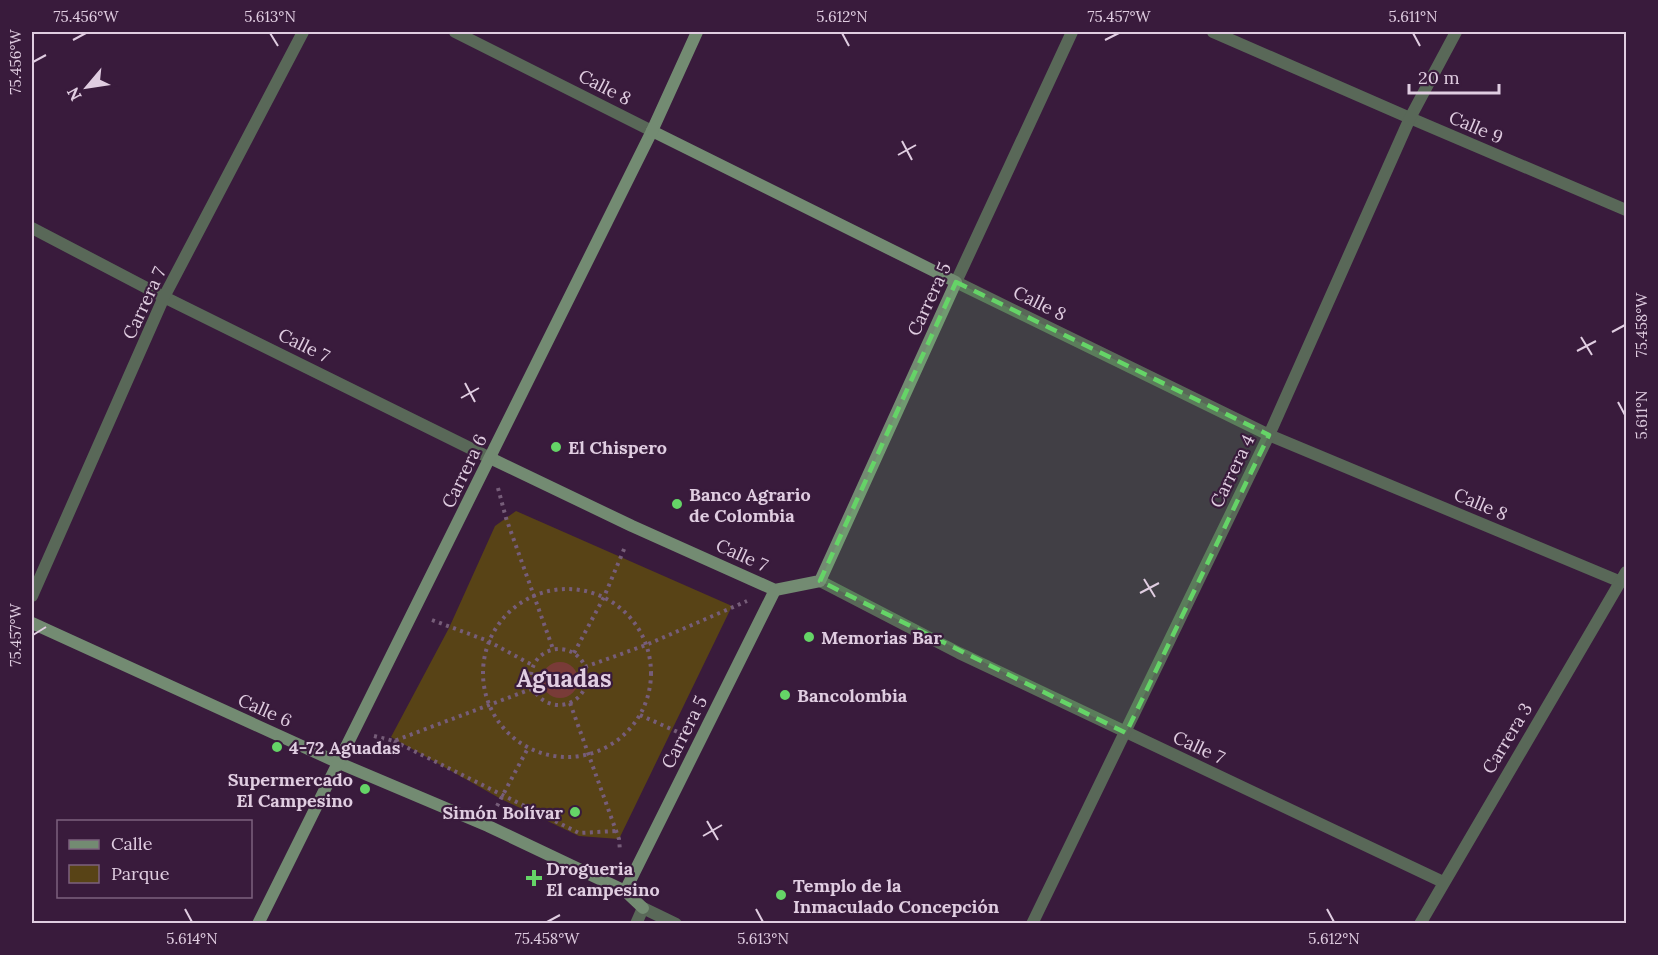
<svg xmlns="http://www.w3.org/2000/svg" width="1658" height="955" font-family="Lora,serif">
  <rect width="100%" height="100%" fill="#391b3c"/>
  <polygon fill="#584316" points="516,511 732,606 619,839 579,836 501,799 391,737 449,628 495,526"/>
  <circle fill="#793b38" cx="560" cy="680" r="18"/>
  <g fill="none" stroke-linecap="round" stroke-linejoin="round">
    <g stroke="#765d79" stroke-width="4" stroke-dasharray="3 4.5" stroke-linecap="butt">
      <polyline points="498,488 506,518 553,649"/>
      <circle cx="567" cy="673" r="84"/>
      <polyline points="432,620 488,641 534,666"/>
      <circle cx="559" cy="677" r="28"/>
      <polyline points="574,653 604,597 625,547"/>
      <polyline points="585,667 646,645 747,601"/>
      <polyline points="570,703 619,839 620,851"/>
      <polyline points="640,715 682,734"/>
      <polyline points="374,736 394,741 534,688"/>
      <polyline points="394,741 579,833 616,831"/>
      <polyline points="497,806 528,748"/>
    </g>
    <g stroke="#596858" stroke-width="12">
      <polyline points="455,32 652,131"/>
      <polyline points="1072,32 956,282 1269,435 1621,582"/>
      <polyline points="1213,32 1410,118 1626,210"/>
      <polyline points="32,228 164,297 490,458"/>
      <polyline points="820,581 959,653 1443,882"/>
      <polyline points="32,596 164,297 303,32"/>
      <polyline points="636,924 643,908 676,924"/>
      <polyline points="1032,924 1269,435 1410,118 1456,32"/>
      <polyline points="1420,924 1626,572"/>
    </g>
    <g stroke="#738b72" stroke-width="12">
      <polyline points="490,458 632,526 775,590 820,581 956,282 652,131"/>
      <polyline points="32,623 339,763 488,826 625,891 643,908"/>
      <polyline points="625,891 775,590"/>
      <polyline points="258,924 652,131 697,32"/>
    </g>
  </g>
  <path fill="#65d467" fill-opacity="0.2" stroke="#65d467" stroke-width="4.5" stroke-dasharray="12 8" stroke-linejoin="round" d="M956 282 1269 435 1126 733 820 581Z"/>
  <path fill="none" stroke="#e0cde1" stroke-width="2" d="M270 33 278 46M842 33 849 46M1413 33 1420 46M73 40 86 33M1105 40 1119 33M33 62 46 55M902 141 912 160M898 155 916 145M1612 332 1625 325M1581 337 1592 355M1577 351 1596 341M465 383 475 402M461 398 479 388M1618 402 1625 415M1144 579 1155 597M1140 593 1159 583M33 635 46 627M707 821 718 840M703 836 722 825M185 909 192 922M756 909 763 922M1327 909 1334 922M547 922 560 915"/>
  <g fill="#65d467" stroke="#391b3c" stroke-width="2">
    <circle cx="556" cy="447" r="6"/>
    <circle cx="677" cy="504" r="6"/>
    <circle cx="809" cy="637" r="6"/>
    <circle cx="785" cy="695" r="6"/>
    <circle cx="277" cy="747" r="6"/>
    <circle cx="365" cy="789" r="6"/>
    <circle cx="575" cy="812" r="6"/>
    <path d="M531 869h6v6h6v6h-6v6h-6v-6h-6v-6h6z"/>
    <circle cx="781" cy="895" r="6"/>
  </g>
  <g text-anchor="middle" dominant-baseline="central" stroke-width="4.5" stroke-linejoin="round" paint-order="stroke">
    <g font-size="18" fill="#e0cde1" stroke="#391b3c">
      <text transform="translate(605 87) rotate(27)">Calle 8</text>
      <text transform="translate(1476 127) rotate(23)">Calle 9</text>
      <text transform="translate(929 299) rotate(-65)">Carrera 5</text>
      <text transform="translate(144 303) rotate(-65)">Carrera 7</text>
      <text transform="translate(1040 303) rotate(26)">Calle 8</text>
      <text transform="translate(304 345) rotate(26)">Calle 7</text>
      <text transform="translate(464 471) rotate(-64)">Carrera 6</text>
      <text transform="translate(1232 471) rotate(-64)">Carrera 4</text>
      <text transform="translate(1481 504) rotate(23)">Calle 8</text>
      <text transform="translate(742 555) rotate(24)">Calle 7</text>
      <text transform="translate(265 710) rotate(24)">Calle 6</text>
      <text transform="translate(684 732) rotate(-63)">Carrera 5</text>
      <text transform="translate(1507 738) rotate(-59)">Carrera 3</text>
      <text transform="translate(1199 747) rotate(25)">Calle 7</text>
    </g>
    <g font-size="18" font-weight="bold" fill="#e0cde1" stroke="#391b3c" text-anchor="start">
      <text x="568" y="447">El Chispero</text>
      <text x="689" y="494">Banco Agrario<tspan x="689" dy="21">de Colombia</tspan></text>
      <text x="821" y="637">Memorias Bar</text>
      <text x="797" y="695">Bancolombia</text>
      <text x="289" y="747">4-72 Aguadas</text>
      <text x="353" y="779" text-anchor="end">Supermercado<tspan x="353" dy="21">El Campesino</tspan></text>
      <text x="563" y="812" text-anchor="end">Simón Bolívar</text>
      <text x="546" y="868">Drogueria<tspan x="546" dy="21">El campesino</tspan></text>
      <text x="793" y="885">Templo de la<tspan x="793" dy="21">Inmaculado Concepción</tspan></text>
    </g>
    <g font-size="24" font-weight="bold" fill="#e0cde1" stroke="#391b3c">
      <text x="564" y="678">Aguadas</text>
    </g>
  </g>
  <rect width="1658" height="955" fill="none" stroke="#391b3c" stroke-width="66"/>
  <rect x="57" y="820" width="195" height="78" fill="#391b3c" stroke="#7c627e" stroke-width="1.5"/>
  <rect x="69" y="840" width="30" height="9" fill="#738b72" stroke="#7c627e" stroke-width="1.5"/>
  <text x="111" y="850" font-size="18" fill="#e0cde1">Calle</text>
  <rect x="69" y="865" width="30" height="18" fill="#584316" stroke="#7c627e" stroke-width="1.5"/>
  <text x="111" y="880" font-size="18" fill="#e0cde1">Parque</text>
  <g transform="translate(87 87) rotate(241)" stroke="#391b3c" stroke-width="4.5" paint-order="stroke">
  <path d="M0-4.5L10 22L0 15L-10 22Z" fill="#e0cde1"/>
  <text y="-9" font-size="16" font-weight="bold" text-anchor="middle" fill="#e0cde1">N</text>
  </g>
  <path d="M1409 84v9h90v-9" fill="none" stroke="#e0cde1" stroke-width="3"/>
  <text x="1418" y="84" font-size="18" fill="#e0cde1" stroke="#391b3c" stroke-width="4.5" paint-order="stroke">20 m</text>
  <rect x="33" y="33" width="1592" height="889" fill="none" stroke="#e0cde1" stroke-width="2"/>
  <g font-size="15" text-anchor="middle" fill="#e0cde1">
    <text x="86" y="22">75.456°W</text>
    <text x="270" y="22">5.613°N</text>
    <text x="842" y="22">5.612°N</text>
    <text x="1119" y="22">75.457°W</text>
    <text x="1413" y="22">5.611°N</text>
    <text transform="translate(16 62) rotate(-90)" y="5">75.456°W</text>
    <text transform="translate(1642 325) rotate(-90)" y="5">75.458°W</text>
    <text transform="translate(1642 415) rotate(-90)" y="5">5.611°N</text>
    <text transform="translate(16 635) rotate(-90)" y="5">75.457°W</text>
    <text x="192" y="944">5.614°N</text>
    <text x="547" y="944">75.458°W</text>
    <text x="763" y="944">5.613°N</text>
    <text x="1334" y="944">5.612°N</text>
  </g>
</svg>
